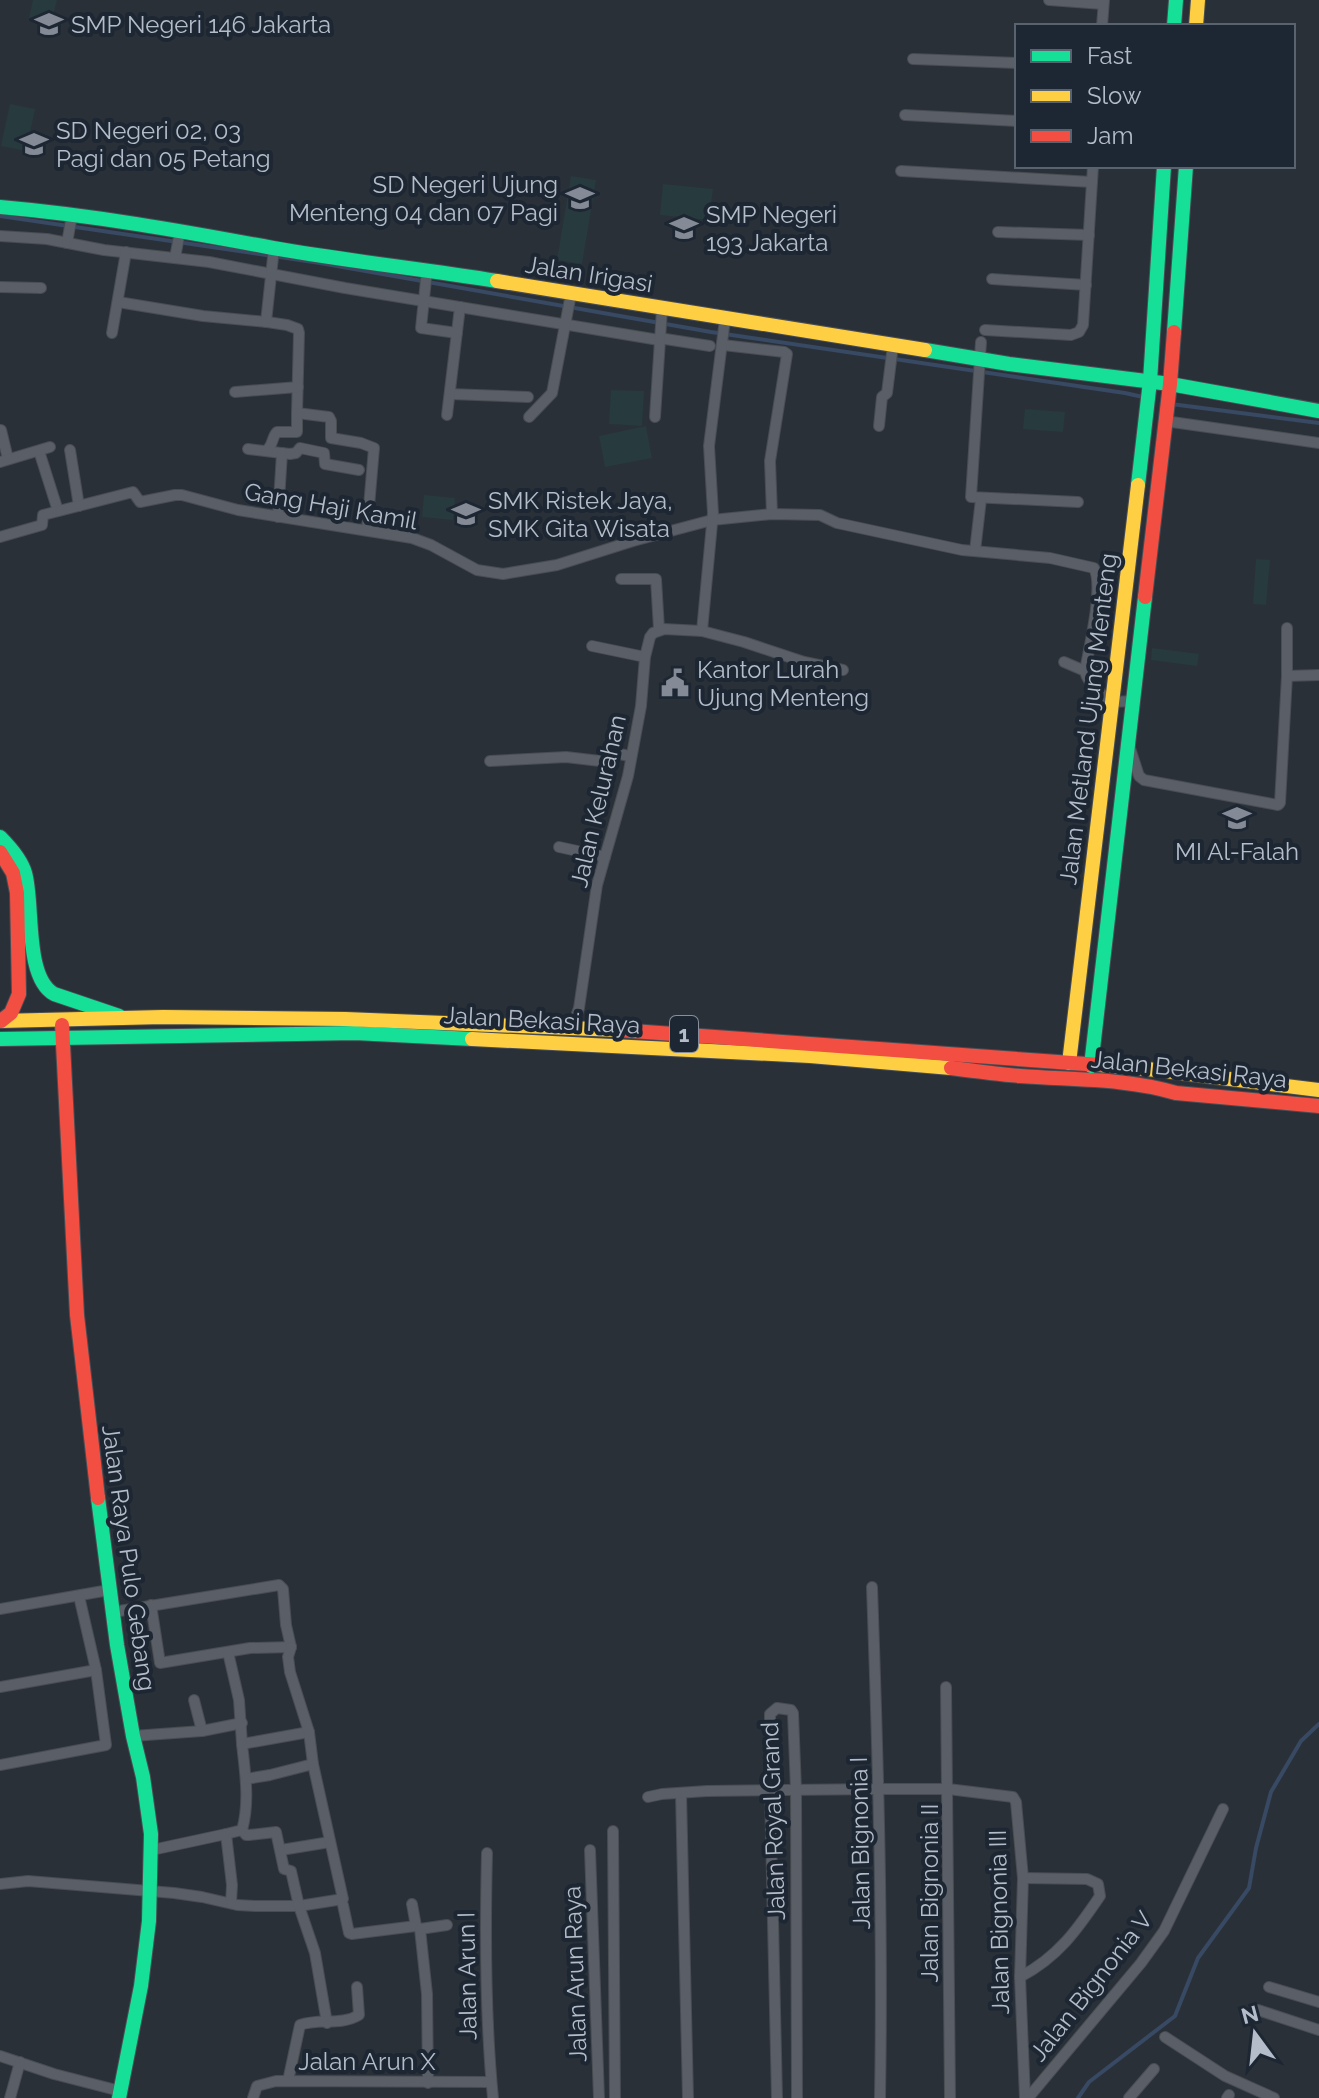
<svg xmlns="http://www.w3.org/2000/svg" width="1319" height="2098" font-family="Raleway,sans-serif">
  <rect width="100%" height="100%" fill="#2a3038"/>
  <g fill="#273a3e">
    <polygon points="33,0 57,0 51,23 29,18"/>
    <polygon points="10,104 35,109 26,151 1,146"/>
    <polygon points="571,176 596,180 582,264 557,260"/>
    <polygon points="663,184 713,189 709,220 660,215"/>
    <polygon points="611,390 644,391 642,426 609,424"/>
    <polygon points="1025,409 1065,412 1063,432 1023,429"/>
    <polygon points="646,426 652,458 605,467 599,436"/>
    <polygon points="424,495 455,498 453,520 422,517"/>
    <polygon points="1256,559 1270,560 1266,605 1253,604"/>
    <polygon points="1152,648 1199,654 1197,666 1151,660"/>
  </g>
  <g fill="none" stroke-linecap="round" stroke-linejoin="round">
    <g stroke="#384963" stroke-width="4">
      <polyline points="0,216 320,263 711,332 1125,393 1143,397"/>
      <polyline points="1171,404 1319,423"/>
      <polyline points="1078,2098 1089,2082 1175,2016 1198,1958 1249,1888 1256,1848 1271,1792 1301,1741 1319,1724"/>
    </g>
    <defs>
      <g id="street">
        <polyline points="1049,0 1103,4"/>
        <polyline points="1102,26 1104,0"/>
        <polyline points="913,59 1017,63"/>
        <polyline points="905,115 1017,121"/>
        <polyline points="901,171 1092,182"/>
        <polyline points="998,232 1089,235"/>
        <polyline points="0,236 47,239 104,250 209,262 345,288 659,340"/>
        <polyline points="67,243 72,215"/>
        <polyline points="175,258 180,231"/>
        <polyline points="427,270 421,328 457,333"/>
        <polyline points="992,279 1086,285"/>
        <polyline points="0,287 41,288"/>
        <polyline points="118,302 203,316 267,322 287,325 298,329 299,333 297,413 329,417 331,421 331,438 361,443 374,448 367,530"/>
        <polyline points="266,322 274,248"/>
        <polyline points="985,330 1071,335 1079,332 1083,325 1093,166"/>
        <polyline points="112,333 126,252"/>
        <polyline points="659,338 710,346"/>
        <polyline points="981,342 971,497 1078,502"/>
        <polyline points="723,345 784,352 787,354 770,461 772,514"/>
        <polyline points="235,392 298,387"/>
        <polyline points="450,394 528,397"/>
        <polyline points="447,415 460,307"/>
        <polyline points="529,417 552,393 571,294"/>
        <polyline points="655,417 662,309"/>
        <polyline points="1165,421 1319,443"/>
        <polyline points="879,426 882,397 887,393 893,345"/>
        <polyline points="1,430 8,459"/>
        <polyline points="248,449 290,454 296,453 300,448 324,453 325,464 359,470"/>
        <polyline points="70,450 79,506"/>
        <polyline points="39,451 58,511"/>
        <path d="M266 451C274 445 271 438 277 432H297V413"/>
        <polyline points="0,462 50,447"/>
        <polyline points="278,517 282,453"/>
        <path d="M0 537 42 525 43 515 133 492 140 502 175 495H182L238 510 412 538 431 545 477 570 503 574 557 565 633 541 712 520 772 514 820 515 837 523 962 550 1050 558 1094 568C1104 587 1089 648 1085 671L1116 669"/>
        <polyline points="975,551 981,499"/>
        <polyline points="621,579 656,579 659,629"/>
        <polyline points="702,631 713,513 709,446 725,319"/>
        <polyline points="592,646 645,657"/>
        <path d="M1064 662 1085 671C1088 685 1101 693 1112 702L1133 701"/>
        <polyline points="1287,676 1319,675"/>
        <polyline points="1129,745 1139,776 1144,780 1278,805 1280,803 1287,676 1287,628"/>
        <polyline points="490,761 566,757 600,761 605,753 608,752 630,756"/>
        <polyline points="559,847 605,857"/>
        <polyline points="572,1028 579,1008 597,885 628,776 641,706 645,657 650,637 653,633 664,629 702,631 744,642 804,662 843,670"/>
        <path d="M872 1587C878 1757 883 1927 880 2098"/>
        <polyline points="151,1605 160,1663 250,1648 291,1647"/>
        <polyline points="0,1609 109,1590"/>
        <polyline points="113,1612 279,1585 283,1589 286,1625 291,1647"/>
        <polyline points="228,1652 239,1700 242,1744 309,1732"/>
        <polyline points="0,1687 96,1670"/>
        <polyline points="946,1687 950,2098"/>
        <polyline points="194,1700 202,1731"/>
        <polyline points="133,1736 202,1731 242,1723"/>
        <path d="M242 1744C245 1772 250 1802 242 1830"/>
        <polyline points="0,1765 106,1745 96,1670 79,1596"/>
        <polyline points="246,1779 270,1775 313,1764"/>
        <polyline points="681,1793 688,2098"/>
        <polyline points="648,1797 662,1794 707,1791 879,1789 948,1789 1013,1797 1016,1802 1023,1878 1020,1977 1025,2098"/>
        <polyline points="613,1831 615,2098"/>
        <polyline points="152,1850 226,1834"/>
        <polyline points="281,1850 330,1842"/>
        <polyline points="590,1850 599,2098"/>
        <path d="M487 1853C485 1934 485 2017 493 2098"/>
        <polyline points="0,1884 28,1881 174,1893 202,1897 237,1905 255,1906 299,1906 343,1899 313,1764 309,1732 290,1672 288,1657 291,1647"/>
        <polyline points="231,1903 232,1885 226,1834 242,1830 246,1835 249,1835 276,1832 284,1869 291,1871 299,1906 315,1953 327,2023"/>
        <polyline points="412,1904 416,1926 420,1929 427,1994 428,2083"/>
        <polyline points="343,1905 349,1933 352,1934 416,1926"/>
        <polyline points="420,1929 447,1925"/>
        <path d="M1020 1977C1058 1957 1077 1930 1100 1896L1098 1884 1087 1879 1023 1878"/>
        <polyline points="1269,1987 1319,2002"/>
        <polyline points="1258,2010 1319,2030"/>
        <polyline points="1165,2037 1225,2076 1274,2098"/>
        <polyline points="0,2056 54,2074 120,2091"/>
        <path d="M288 2081 300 2025C319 2018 341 2026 359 2015L357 1987"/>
        <polyline points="10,2098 20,2062"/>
        <polyline points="253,2098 257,2086 276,2081 491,2082"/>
        <polyline points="777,2098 770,1789 770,1714 777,1708 791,1710 793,1713 796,1790 797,2098"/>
        <polyline points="1028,2098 1141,1963 1164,1931 1223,1809"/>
        <polyline points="1129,2098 1154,2069"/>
        <polyline points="1227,2098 1229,2095"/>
      </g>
      <g id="fast">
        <polyline points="1174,26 1176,0"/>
        <path d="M0 207C92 215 182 231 273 248 347 261 423 269 497 281"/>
        <polyline points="1174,332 1186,166"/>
        <polyline points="925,350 1009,364 1170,384 1319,411"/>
        <polyline points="1138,485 1150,381 1164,166"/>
        <path d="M0 837C10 847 21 859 25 873 34 904 24 977 54 994L119 1016"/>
        <polyline points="0,1039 355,1033 472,1039"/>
        <polyline points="1091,1066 1145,597"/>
        <polyline points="98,1498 117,1645 133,1736 143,1777 151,1834 149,1921 141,1986 119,2098"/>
      </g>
      <g id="slow">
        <polyline points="1196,26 1198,0"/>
        <polyline points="497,281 925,350"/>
        <polyline points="0,1021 163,1017 345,1019 618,1030"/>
        <polyline points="472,1039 810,1056 951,1068"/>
        <polyline points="1069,1063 1138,485"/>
        <polyline points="1100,1065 1157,1070 1319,1090"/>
      </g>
      <g id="jam">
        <polyline points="1145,597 1170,384 1174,332"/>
        <polyline points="0,852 13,873 17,893 19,994 11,1013 1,1021"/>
        <polyline points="62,1025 77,1315 98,1498"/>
        <polyline points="618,1030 1100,1065"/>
        <path d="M951 1068C974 1071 997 1074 1020 1076 1072 1080 1126 1078 1176 1093L1319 1106"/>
      </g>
    </defs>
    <use href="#street" stroke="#484c53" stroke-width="12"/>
    <use href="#fast" stroke="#484c53" stroke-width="16"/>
    <use href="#slow" stroke="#484c53" stroke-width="16"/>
    <use href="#jam" stroke="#484c53" stroke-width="16"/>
    <use href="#street" stroke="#5a5e66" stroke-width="10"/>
    <use href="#fast" stroke="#16e098" stroke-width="14"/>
    <use href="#slow" stroke="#ffcf43" stroke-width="14"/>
    <use href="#jam" stroke="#f24e42" stroke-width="14"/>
  </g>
  <defs>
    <symbol id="school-bare" viewBox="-9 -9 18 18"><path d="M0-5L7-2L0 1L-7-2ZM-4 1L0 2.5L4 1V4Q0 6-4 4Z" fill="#848b96" stroke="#1d2633" stroke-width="2.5" paint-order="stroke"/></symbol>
    <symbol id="civic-bare" viewBox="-9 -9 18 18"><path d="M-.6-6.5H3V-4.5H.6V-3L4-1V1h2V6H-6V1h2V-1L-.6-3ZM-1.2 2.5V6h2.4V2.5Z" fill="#848b96" stroke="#1d2633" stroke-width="2.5" paint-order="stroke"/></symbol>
  </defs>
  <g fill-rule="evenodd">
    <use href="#school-bare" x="29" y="4" width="40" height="40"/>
    <use href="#school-bare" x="14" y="124" width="40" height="40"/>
    <use href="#school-bare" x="560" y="178" width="40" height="40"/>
    <use href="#school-bare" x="664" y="208" width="40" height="40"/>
    <use href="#school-bare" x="446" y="494" width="40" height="40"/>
    <use href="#civic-bare" x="655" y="663" width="40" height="40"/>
    <use href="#school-bare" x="1217" y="798" width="40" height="40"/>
  </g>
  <g text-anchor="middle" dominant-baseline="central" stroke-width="8" stroke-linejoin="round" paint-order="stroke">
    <rect fill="#1d2633" stroke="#878f9c" stroke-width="2" x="670" y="1016" width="28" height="36" rx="6"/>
    <g font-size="22" font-weight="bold" fill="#b4bcc9">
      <text x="684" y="1034">1</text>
    </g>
    <g font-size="24" fill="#b4bcc9" stroke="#1d2633" text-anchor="start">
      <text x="71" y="24">SMP Negeri 146 Jakarta</text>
      <text x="56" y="130">SD Negeri 02, 03<tspan x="56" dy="28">Pagi dan 05 Petang</tspan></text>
      <text x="558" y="184" text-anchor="end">SD Negeri Ujung<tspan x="558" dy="28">Menteng 04 dan 07 Pagi</tspan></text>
      <text x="706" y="214">SMP Negeri<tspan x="706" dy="28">193 Jakarta</tspan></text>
      <text x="488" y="500">SMK Ristek Jaya,<tspan x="488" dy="28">SMK Gita Wisata</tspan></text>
      <text x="697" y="669">Kantor Lurah<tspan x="697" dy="28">Ujung Menteng</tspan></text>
      <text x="1237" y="851" text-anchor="middle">MI Al-Falah</text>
    </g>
    <g font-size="24" fill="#b4bcc9" stroke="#1d2633">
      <text transform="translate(589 274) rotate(9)">Jalan Irigasi</text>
      <text transform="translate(331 506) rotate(10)">Gang Haji Kamil</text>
      <text transform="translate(1088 719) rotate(-83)">Jalan Metland Ujung Menteng</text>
      <text transform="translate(598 801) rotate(-77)">Jalan Kelurahan</text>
      <text transform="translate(542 1020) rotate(3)">Jalan Bekasi Raya</text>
      <text transform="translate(1189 1069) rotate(6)">Jalan Bekasi Raya</text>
      <text transform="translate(129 1558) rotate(82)">Jalan Raya Pulo Gebang</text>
      <text transform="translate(773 1821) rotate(-92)">Jalan Royal Grand</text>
      <text transform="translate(860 1843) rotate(-91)">Jalan Bignonia I</text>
      <text transform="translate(929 1893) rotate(-90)">Jalan Bignonia II</text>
      <text transform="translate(999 1922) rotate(-91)">Jalan Bignonia III</text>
      <text transform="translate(575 1974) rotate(-92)">Jalan Arun Raya</text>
      <text transform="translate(467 1976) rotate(-91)">Jalan Arun I</text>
      <text transform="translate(1091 1986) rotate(-52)">Jalan Bignonia V</text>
      <text x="367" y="2061">Jalan Arun X</text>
    </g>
  </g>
  <rect x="1015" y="24" width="280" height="144" fill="#1d2633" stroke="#59626f" stroke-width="2"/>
  <rect x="1031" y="50" width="40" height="12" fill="#16e098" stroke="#59626f" stroke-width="2"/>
  <text x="1087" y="64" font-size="24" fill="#b4bcc9">Fast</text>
  <rect x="1031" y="90" width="40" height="12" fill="#ffcf43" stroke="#59626f" stroke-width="2"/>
  <text x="1087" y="104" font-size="24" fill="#b4bcc9">Slow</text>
  <rect x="1031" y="130" width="40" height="12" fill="#f24e42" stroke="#59626f" stroke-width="2"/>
  <text x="1087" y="144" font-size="24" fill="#b4bcc9">Jam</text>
  <g transform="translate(1255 2034) rotate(345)" stroke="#1d2633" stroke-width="6" paint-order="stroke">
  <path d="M0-6L14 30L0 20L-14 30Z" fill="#b4bcc9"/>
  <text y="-12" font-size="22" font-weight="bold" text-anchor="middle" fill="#b4bcc9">N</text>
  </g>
</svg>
